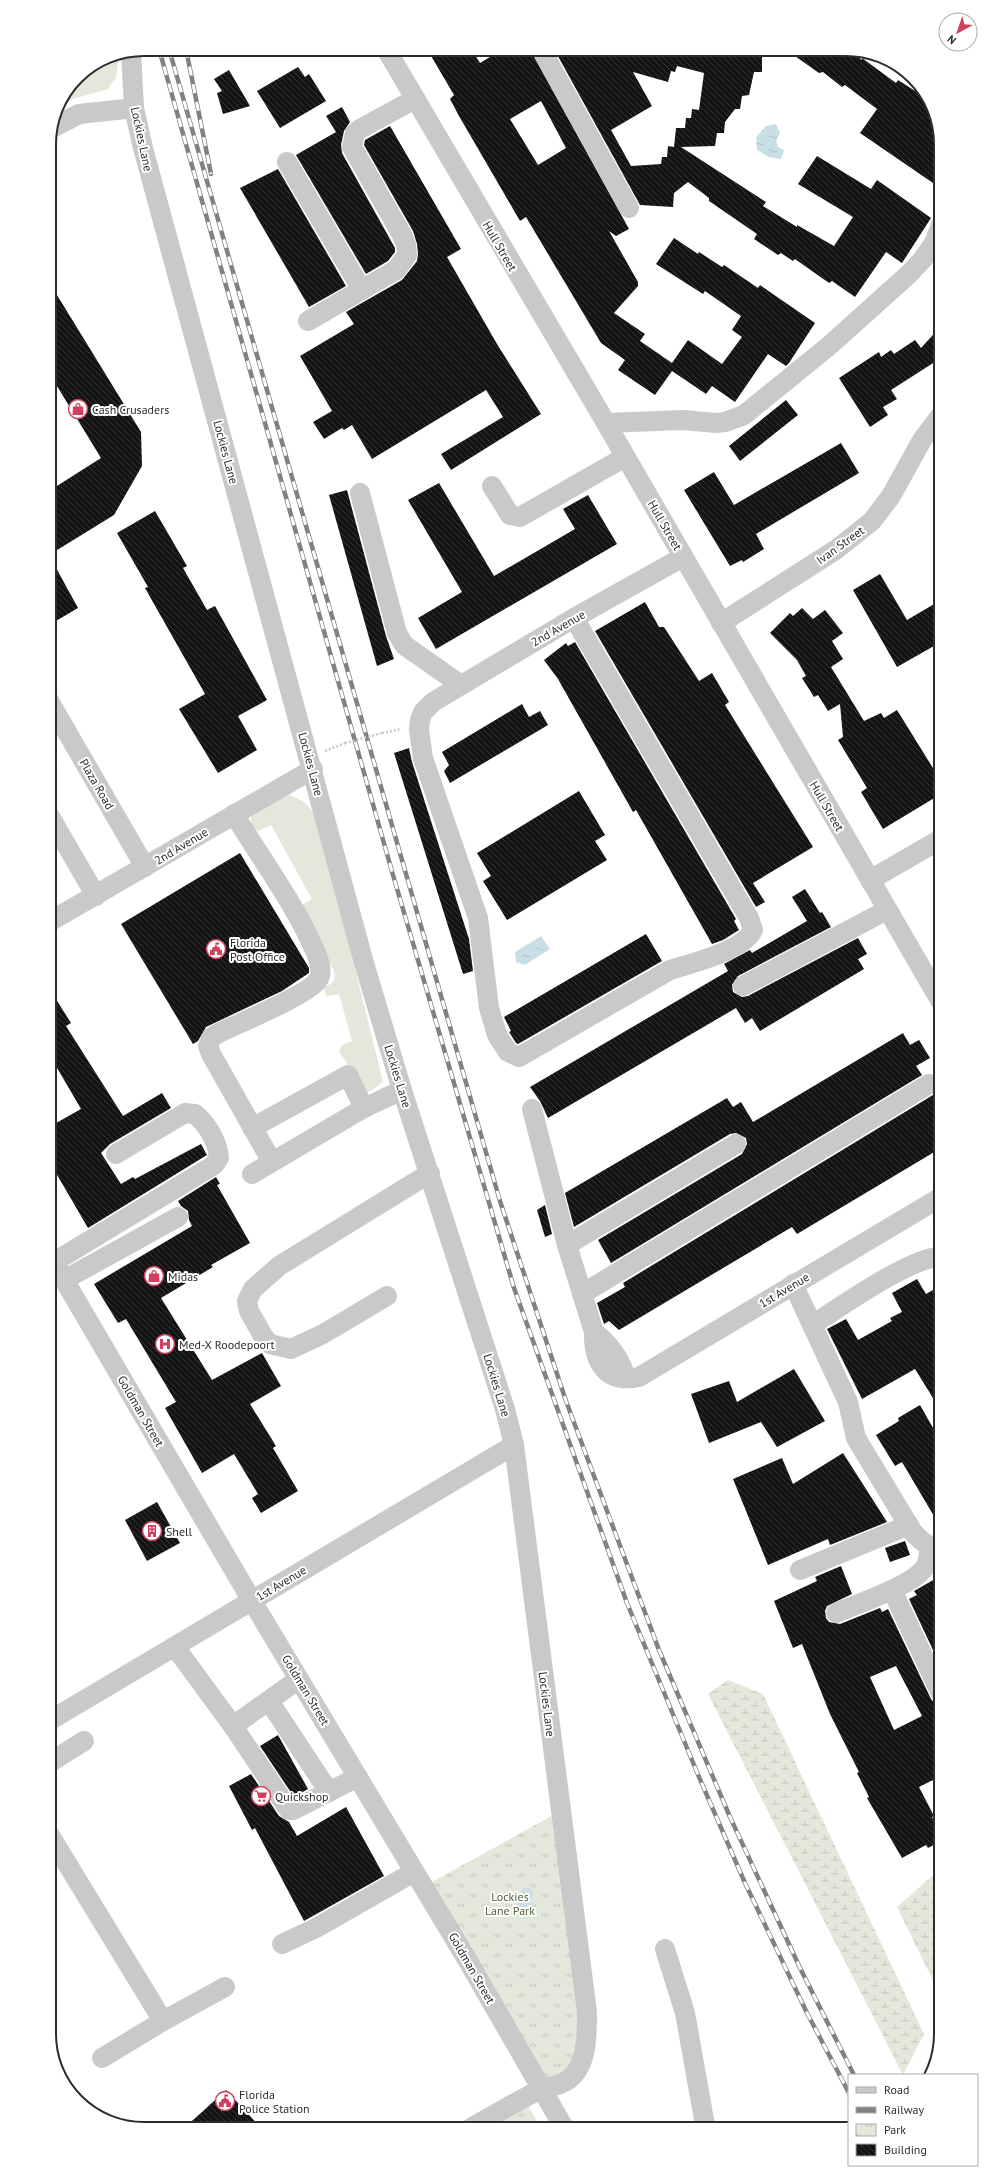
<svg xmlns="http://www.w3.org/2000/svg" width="990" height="2178" font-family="'PT Sans',sans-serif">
  <defs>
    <pattern id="wetland-marsh" width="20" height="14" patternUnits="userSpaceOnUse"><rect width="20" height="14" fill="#e4e8da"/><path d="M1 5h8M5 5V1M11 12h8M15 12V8" fill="none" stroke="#c4c7bb"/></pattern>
    <pattern id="park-tufts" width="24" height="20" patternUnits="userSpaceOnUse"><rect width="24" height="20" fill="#e4e8da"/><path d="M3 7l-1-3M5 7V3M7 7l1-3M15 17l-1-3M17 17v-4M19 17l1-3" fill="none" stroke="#c4c7bb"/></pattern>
    <pattern id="water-ripples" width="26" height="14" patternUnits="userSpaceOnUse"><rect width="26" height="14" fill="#c8dfe6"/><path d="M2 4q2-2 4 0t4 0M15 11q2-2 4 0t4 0" fill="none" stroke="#acc0c5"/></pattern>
    <pattern id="building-back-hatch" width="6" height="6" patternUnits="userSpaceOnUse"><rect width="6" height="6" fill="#131313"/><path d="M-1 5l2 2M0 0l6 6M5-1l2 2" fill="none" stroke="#363636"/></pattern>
  </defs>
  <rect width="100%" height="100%" fill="#fff"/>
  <g fill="#e4e8da">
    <path d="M119 54 116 77 108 89 73 99 56 110C62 86 96 59 119 54Z"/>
    <path d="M289 795C309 802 310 808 320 826L383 1082 371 1091 365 1092 339 1051 342 1045 352 1041 339 994 326 996 324 987C335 983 335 981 334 971L300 906 312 899 271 825 258 831 251 827V817L257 811Z"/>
  </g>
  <g fill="url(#wetland-marsh)">
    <polygon points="728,1680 763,1694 924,2034 903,2075 708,1694"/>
    <polygon points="941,1868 941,1997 897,1907"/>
  </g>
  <g fill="url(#park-tufts)">
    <polygon points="555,1814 581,2032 570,2069 548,2081 432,1882"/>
    <polygon points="528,2106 540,2126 487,2126"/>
  </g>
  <g fill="url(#water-ripples)">
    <polygon points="776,124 780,133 776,141 778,147 784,150 781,159 769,157 757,150 756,137 766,126"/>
    <polygon points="541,936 550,949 525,965 516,962 515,952"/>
    <path d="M524 1888H529L534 1893 530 1903C535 1909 538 1915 527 1919L519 1915C512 1906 517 1896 524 1888Z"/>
  </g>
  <g fill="url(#building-back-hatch)" fill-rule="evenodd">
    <path d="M427 49H471L480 63 503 49H530L629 229 616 236 609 231 638 282V286L614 313 645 334 640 341 672 363 688 340 722 364 742 337 732 330 741 316 705 291 703 294 656 264 674 238 698 254 699 252 722 267 724 265 758 288 760 285 815 323 789 363 786 366 768 354 735 402 712 386 706 394 672 371 655 395 618 370 625 360 601 343 526 217 520 221 459 116 450 99 454 95ZM541 101 566 148 538 165 510 119Z"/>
    <path d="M554 49H755L754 53 762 54V72H754L749 95 742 96 740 109H735L725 122 724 133H717L715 146 681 147 766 202 763 206 797 227V225L834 246 853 217 798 184 817 156 871 189 877 180 931 218 902 263 886 252 855 297 832 281 829 283 795 259 793 261 781 253 778 255 754 239 757 234 709 201V198L688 182 674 193 673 207 640 205ZM677 66 704 73 699 110 692 109 691 118H686L685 128H676L674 147 668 146 667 157H662L661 164 631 166 611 130 652 106 633 72 668 82 671 71 675 72Z"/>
    <polygon points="785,49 846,49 862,60 862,58 896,83 898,80 923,96 936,113 941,144 941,171 933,183 860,133 877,109 845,85 842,87 823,72 819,73"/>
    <polygon points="298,67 305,77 309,74 326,101 280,128 257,91"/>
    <polygon points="229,70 250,106 223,114 217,93 222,91 214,79"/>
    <polygon points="342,107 350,122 344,131 341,145 342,153 395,248 395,252 388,261 366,274 296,155 336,132 326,116"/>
    <polygon points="390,126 461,249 447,257 497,344 541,414 451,470 441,454 503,417 486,390 372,459 352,425 344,430 342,428 324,439 313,422 332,411 300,356 354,324 346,312 402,280 417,261 418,254 417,244 413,231 364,145 365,140"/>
    <polygon points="278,169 346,286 309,307 240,188"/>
    <polygon points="49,282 141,432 142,466 114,515 49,555 49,491 101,458 49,373"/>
    <polygon points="941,326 941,358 891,390 897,399 883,407 888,415 870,427 839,378 879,352 881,357 891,350 894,354 915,340 921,348"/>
    <polygon points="786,400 798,415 740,461 729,446"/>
    <polygon points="841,443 859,473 756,534 764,549 743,562 742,560 730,566 684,490 714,472 734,505"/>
    <polygon points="439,483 494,576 575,529 563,509 588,495 617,544 436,649 418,618 462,592 408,500"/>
    <polygon points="347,490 386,636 394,659 377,666 329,495"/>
    <polygon points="155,511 187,566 183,568 207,610 215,606 267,700 238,716 257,750 218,773 179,709 205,694 145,588 148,587 117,533"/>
    <polygon points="49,555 78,608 49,625"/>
    <polygon points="880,574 907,620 941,600 941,642 897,667 853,590"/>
    <polygon points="645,602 659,627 664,627 699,681 712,673 729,702 725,705 813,847 753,883 765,902 756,907 595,631"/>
    <polygon points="802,608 813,619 825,610 843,633 832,641 843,659 831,667 864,721 881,713 884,718 897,710 941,781 941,794 883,829 861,792 867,788 838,740 843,737 840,704 828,711 818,695 814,697 802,678 806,676 797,660 770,633 790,613 793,616"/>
    <polygon points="575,642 736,919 734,921 739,930 723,940 712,944 636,810 633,812 558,679 544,660 566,643 568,646"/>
    <polygon points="522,704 529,717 540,711 548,725 450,783 444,771 449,765 442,752"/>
    <polygon points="409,748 412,762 469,939 473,971 463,974 394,753"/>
    <polygon points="579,791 605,835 595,841 607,860 507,920 483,881 491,876 477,853"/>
    <polygon points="240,853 309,968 309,973 282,991 206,1027 198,1041 193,1044 121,924"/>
    <polygon points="805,889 820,913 822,912 831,927 738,976 732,985 733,992 742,997 748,996 858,938 867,954 858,959 864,969 760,1031 752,1018 745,1023 736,1008 548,1118 540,1101 530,1087 728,971 724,964 750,950 752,953 807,921 792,897"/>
    <polygon points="646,934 662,961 518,1044 516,1043 509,1032 511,1031 504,1017"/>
    <polygon points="49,988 71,1023 66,1026 123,1116 162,1093 171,1108 110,1144 101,1153 121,1184 133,1177 135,1179 201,1144 207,1155 88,1228 49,1161 49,1127 81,1109 49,1054"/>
    <polygon points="903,1033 910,1045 919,1040 930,1058 916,1066 922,1075 611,1263 598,1240 742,1154 747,1144 746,1138 736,1133 730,1134 574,1227 565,1193 727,1098 733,1107 741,1102 753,1122"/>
    <polygon points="933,1095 941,1109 941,1148 797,1234 792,1227 619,1330 609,1321 604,1324 597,1303 625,1287 623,1283"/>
    <polygon points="216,1177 220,1184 217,1185 250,1243 211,1265 213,1267 161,1298 212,1380 262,1353 281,1386 250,1404 276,1446 273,1448 298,1491 261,1513 252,1498 258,1494 234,1454 202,1473 165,1408 176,1402 126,1319 118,1323 94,1284 192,1226 189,1220 188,1211 181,1206 178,1201"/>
    <polygon points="545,1205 552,1234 545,1237 537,1210"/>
    <polygon points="917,1279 926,1294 933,1290 941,1303 941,1411 915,1369 862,1399 827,1329 846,1319 858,1340 892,1321 890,1318 902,1312 892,1293"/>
    <polygon points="794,1369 825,1421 777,1447 761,1422 709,1443 691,1394 729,1381 737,1402"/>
    <polygon points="920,1405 941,1442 941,1528 902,1462 895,1466 876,1435 899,1421 898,1418"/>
    <polygon points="843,1453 887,1522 830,1545 828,1539 768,1565 733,1479 782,1458 793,1484"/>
    <polygon points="157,1502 180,1543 147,1561 125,1520"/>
    <polygon points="905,1541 910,1555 890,1562 885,1548"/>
    <path d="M841 1566 852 1594 827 1606 825 1611 826 1618 829 1622 840 1624 880 1608 882 1612 888 1609 931 1699 935 1704 941 1705V1776L919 1787 934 1816 932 1817 941 1834V1841L928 1848 926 1845 902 1858 867 1798 869 1797 857 1773 859 1772 830 1714 802 1644 793 1648 774 1601 817 1581 815 1577ZM896 1666 922 1716 894 1730 870 1677Z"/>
    <polygon points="935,1579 941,1589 941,1667 909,1599 917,1595 914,1591"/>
    <polygon points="278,1735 308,1789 294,1797 260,1746"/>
    <polygon points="251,1774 279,1816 289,1822 297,1836 346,1807 384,1876 304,1921 255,1828 252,1830 229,1786"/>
    <polygon points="226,2090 261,2128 184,2128 202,2112"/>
  </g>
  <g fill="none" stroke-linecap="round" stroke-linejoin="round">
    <g stroke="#c9c9c9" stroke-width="2.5" stroke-dasharray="2 2" stroke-linecap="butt">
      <polyline points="382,733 401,729"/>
      <polyline points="325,751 345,743"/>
    </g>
    <g stroke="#c9c9c9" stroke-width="20">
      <polyline points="386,49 606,423 941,1002"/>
      <polyline points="541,49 629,208"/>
      <path d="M131 52 134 108 143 148 364 963 402 1090 505 1409 514 1445 587 2012C587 2036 588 2072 562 2083 555 2087 546 2087 539 2090 516 2102 494 2115 472 2127"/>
      <polyline points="52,128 79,114 134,108"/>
      <polyline points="287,162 362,290"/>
      <polyline points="308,321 396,270 407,255 406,245 402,235 352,147 355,133 360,129 415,99"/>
      <polyline points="606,423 683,420 716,423 725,422 744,415 830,345 909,274 923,259 934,243 941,225"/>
      <polyline points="492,486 510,515 520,517 625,457"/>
      <polyline points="360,493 397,633 404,645 461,685"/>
      <path d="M574 618 749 918 753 930C743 951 692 963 670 970L519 1057 508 1052 497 1035 489 1008 478 918 423 758 419 730 420 720 423 712 433 702 574 618 683 557"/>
      <polyline points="721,623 837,549 872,521 891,496 922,440 941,415"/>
      <polyline points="49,701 145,867"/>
      <path d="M234 814C261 859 296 905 316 953 319 960 323 973 318 980 308 995 239 1023 219 1033L212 1037 208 1046 211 1054 272 1162"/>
      <polyline points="49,815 96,896"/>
      <polyline points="870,880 941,839"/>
      <polyline points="49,922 313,769"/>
      <polyline points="743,986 887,910"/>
      <path d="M532 1109 567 1245 594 1332C593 1362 606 1384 639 1377L941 1197"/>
      <polyline points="252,1128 348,1075 364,1108 402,1090"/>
      <polyline points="252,1174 364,1108"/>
      <polyline points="567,1245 736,1144"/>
      <polyline points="49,1254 252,1601 468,1961 563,2126"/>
      <path d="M54 1262 214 1165 219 1158C218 1142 207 1124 195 1114L185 1113 116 1154"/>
      <polyline points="64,1280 178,1217"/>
      <path d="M793 1284 848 1402 856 1438 912 1531C920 1540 928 1549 941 1545"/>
      <polyline points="582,1294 929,1084"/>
      <polyline points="387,1296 323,1334 291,1349 270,1344 263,1336 249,1311 247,1301 253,1289 279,1266 430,1173"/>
      <path d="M812 1325C839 1308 912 1256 941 1257"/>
      <path d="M594 1332C610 1345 620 1358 626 1378"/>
      <polyline points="800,1570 909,1525"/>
      <polyline points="892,1590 941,1694"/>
      <path d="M836 1613C857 1604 914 1585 925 1567 929 1561 929 1552 930 1546"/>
      <polyline points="175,1647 233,1726 289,1810 293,1810 358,1777"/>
      <polyline points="269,1701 329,1792"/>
      <polyline points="49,1721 514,1445"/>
      <polyline points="233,1726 299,1679"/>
      <polyline points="49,1763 84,1741"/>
      <polyline points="49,1834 163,2021 102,2058"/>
      <polyline points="282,1944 316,1928 414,1872"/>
      <polyline points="665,1949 685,2013 705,2125"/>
      <polyline points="163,2021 225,1987"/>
    </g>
    <defs>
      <g id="rail">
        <polyline points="159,49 393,875 514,1288 627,1603 699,1777 745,1883 807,2013 849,2093"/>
        <polyline points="169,49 500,1201 566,1401 659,1650 730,1817 801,1970 854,2075"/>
        <polyline points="186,49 211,174"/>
      </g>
    </defs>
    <use href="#rail" stroke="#818181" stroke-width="4.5"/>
    <use href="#rail" stroke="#fff" stroke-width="3" stroke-dasharray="9" stroke-linecap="butt"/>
    <polyline stroke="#c9c9c9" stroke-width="2.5" stroke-dasharray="2 2" stroke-linecap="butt" points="345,743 382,733"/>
  </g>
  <defs>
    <symbol id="shop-ring" viewBox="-11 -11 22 22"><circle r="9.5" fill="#fff" stroke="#d23f5e" stroke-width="1.5"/><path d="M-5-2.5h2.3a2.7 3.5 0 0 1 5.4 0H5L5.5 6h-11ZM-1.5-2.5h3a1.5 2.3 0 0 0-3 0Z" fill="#d23f5e"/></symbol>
    <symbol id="civic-ring" viewBox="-11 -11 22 22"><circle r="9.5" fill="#fff" stroke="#d23f5e" stroke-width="1.5"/><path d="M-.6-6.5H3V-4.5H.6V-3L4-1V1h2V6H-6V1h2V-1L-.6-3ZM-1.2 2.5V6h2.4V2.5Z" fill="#d23f5e"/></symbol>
    <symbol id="hospital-ring" viewBox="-11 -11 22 22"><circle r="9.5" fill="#fff" stroke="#d23f5e" stroke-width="1.5"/><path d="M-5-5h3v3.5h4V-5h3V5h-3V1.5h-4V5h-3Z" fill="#d23f5e"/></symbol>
    <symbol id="building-ring" viewBox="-11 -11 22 22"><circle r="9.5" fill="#fff" stroke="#d23f5e" stroke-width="1.5"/><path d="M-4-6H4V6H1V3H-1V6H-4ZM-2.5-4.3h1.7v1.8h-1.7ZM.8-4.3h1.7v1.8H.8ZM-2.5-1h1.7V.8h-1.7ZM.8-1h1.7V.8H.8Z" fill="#d23f5e"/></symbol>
    <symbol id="supermarket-ring" viewBox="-11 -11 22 22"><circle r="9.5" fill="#fff" stroke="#d23f5e" stroke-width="1.5"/><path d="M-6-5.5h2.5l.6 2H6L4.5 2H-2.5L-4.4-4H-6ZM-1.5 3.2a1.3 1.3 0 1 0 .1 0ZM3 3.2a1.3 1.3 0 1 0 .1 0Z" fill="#d23f5e"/></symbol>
  </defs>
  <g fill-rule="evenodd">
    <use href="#shop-ring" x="67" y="398" width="22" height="22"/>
    <use href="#civic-ring" x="205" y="938" width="22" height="22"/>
    <use href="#shop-ring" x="143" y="1265" width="22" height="22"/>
    <use href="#hospital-ring" x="154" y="1333" width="22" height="22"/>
    <use href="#building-ring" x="141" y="1520" width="22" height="22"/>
    <use href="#supermarket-ring" x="250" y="1785" width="22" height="22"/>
    <use href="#civic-ring" x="214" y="2090" width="22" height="22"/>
  </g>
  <g text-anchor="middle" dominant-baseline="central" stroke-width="4" stroke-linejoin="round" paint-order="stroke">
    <g font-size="12" fill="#2c2c2c" stroke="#fff">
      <text transform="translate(142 139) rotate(78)">Lockies Lane</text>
      <text transform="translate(500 246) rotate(60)">Hull Street</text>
      <text transform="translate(226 452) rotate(75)">Lockies Lane</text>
      <text transform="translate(665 525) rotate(60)">Hull Street</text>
      <text transform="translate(840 545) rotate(-36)">Ivan Street</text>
      <text transform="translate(558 628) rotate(-30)">2nd Avenue</text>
      <text transform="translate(311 764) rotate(75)">Lockies Lane</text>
      <text transform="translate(97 784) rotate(60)">Plaza Road</text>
      <text transform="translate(827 806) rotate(60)">Hull Street</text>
      <text transform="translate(181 846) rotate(-31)">2nd Avenue</text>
      <text transform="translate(398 1076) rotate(73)">Lockies Lane</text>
      <text transform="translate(784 1290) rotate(-31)">1st Avenue</text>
      <text transform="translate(497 1385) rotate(73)">Lockies Lane</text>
      <text transform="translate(141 1411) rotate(60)">Goldman Street</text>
      <text transform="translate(281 1583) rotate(-31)">1st Avenue</text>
      <text transform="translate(306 1690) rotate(59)">Goldman Street</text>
      <text transform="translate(547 1704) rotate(83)">Lockies Lane</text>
      <text transform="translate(472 1968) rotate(60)">Goldman Street</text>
    </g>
    <g font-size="12" fill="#2c2c2c" stroke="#fff" text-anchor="start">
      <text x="92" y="409">Cash Crusaders</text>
      <text x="230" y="942">Florida<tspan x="230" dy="14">Post Office</tspan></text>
      <text x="168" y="1276">Midas</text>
      <text x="179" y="1344">Med-X Roodepoort</text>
      <text x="166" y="1531">Shell</text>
      <text x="275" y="1796">Quickshop</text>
      <text x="239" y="2094">Florida<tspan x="239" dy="14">Police Station</tspan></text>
    </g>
    <g font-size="12" fill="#54623e" stroke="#fff">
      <text x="510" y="1896">Lockies<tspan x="510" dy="14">Lane Park</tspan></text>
    </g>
  </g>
  <path d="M0 0H990V2178H0ZM144 56H846A88 88 0 0 1 934 144V2034A88 88 0 0 1 846 2122H144A88 88 0 0 1 56 2034V144A88 88 0 0 1 144 56Z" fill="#fff" fill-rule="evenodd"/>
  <path fill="none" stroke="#2c2c2c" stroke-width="2" d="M144 56H846A88 88 0 0 1 934 144V2034A88 88 0 0 1 846 2122H144A88 88 0 0 1 56 2034V144A88 88 0 0 1 144 56Z"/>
  <rect x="848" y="2074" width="130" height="92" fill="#ffffff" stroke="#ababab"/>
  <rect x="856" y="2087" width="20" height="6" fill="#c9c9c9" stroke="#ababab"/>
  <text x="884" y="2094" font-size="12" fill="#2c2c2c">Road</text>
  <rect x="856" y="2107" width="20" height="6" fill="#818181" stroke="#ababab"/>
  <text x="884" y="2114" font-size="12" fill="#2c2c2c">Railway</text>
  <rect x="856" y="2124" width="20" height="12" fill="url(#park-tufts)" stroke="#ababab"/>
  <text x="884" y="2134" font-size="12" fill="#2c2c2c">Park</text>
  <rect x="856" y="2144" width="20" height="12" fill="url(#building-back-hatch)" stroke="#ababab"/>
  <text x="884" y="2154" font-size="12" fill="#2c2c2c">Building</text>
  <g transform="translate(958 32) rotate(220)"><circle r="19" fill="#ffffff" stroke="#ababab"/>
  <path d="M0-3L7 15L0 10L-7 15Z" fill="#d23f5e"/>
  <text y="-6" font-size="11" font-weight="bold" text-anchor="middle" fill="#2c2c2c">N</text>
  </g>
</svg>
